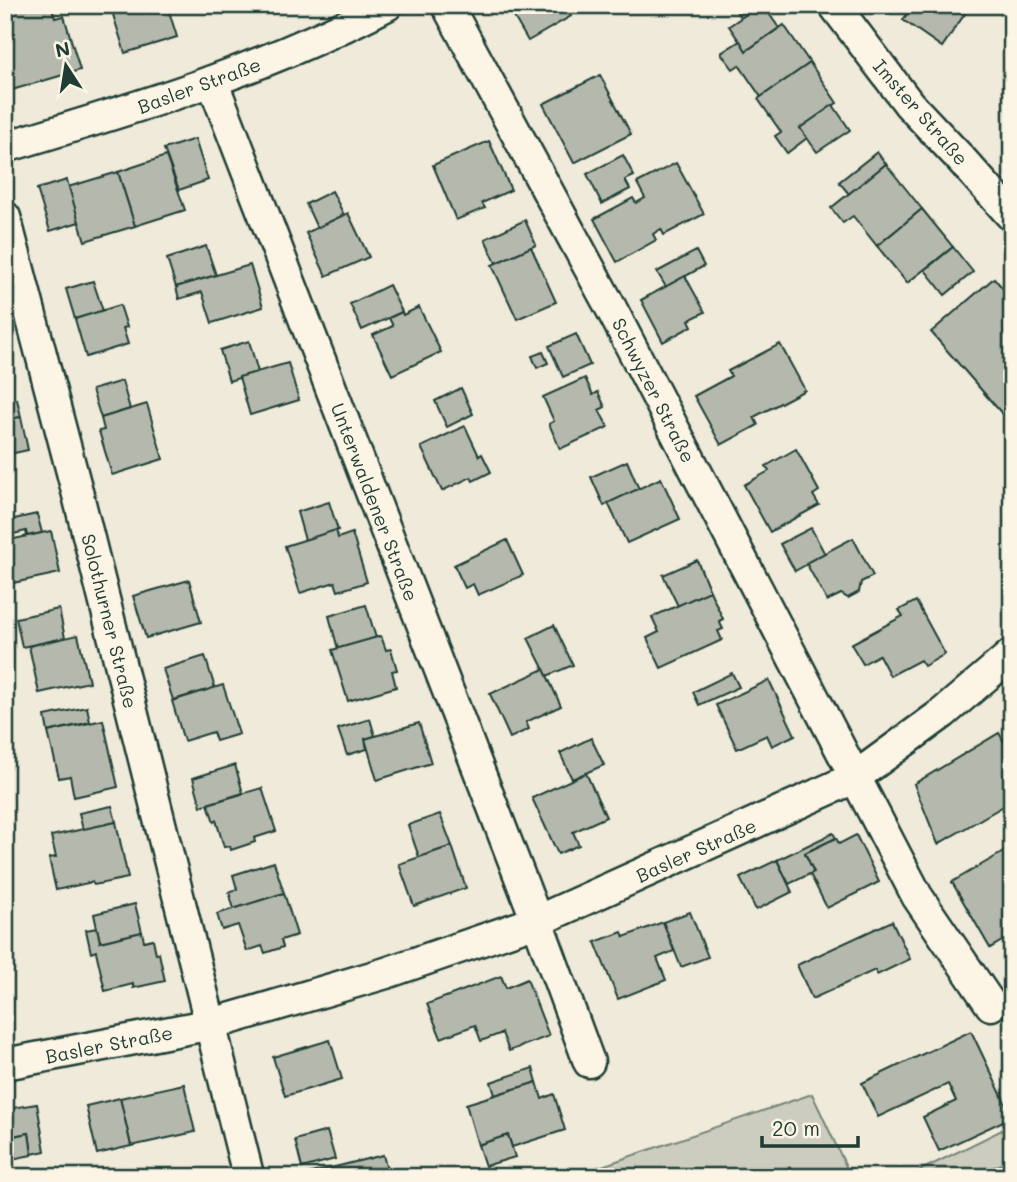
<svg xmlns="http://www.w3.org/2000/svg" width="1017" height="1182" font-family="Mali,sans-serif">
  <rect width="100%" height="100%" fill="#efeada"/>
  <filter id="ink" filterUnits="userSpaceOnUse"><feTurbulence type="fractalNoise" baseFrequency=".0143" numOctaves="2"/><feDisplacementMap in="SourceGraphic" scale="14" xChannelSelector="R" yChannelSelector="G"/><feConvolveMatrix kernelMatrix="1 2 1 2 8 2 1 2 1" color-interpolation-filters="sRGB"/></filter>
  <g filter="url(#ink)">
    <g fill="#cccdbf" stroke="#76857a" stroke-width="2">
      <polygon points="812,1094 851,1177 567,1177 599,1167"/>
      <polygon points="1012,1125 1012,1160 969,1177 907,1177"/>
    </g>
    <g fill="#b5b9ad" stroke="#1f3d34" stroke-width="2">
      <polygon points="5,5 51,5 55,18 64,16 80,70 12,90 5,66"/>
      <polygon points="110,5 167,5 177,37 125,53"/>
      <polygon points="507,5 565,5 571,16 528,41"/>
      <polygon points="732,5 760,5 741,18"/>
      <polygon points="760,5 763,5 779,28 746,51 729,26"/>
      <polygon points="913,5 971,5 942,47 903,20"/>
      <polygon points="784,25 810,63 761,97 739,65 733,69 721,53 740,41 746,51"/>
      <polygon points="810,63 837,103 800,128 807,138 787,153 775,136 781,132 758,99"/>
      <polygon points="600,75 631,134 574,163 543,104"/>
      <polygon points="833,105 850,130 817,152 800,128"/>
      <polygon points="195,139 208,180 179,190 164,149"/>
      <polygon points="489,141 511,190 482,203 485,208 456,220 433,165"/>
      <polygon points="877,152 886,164 849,194 839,182"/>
      <polygon points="623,155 634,176 625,180 630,189 602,204 587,174"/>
      <polygon points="166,156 185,210 135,226 118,172"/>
      <polygon points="676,163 704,214 664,235 661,229 653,234 656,240 617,262 594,219 633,198 636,203 645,198 637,183"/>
      <polygon points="886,164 922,209 877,246 853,216 843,223 831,208"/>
      <polygon points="118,172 135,226 85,241 68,187"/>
      <polygon points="67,180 79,222 50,231 37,189"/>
      <polygon points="332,191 344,215 317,228 306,204"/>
      <polygon points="922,209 953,247 907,283 877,246"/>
      <polygon points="348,213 369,257 326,276 306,233"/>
      <polygon points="525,220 536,245 496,263 485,239"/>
      <polygon points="206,246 216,275 176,287 167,259"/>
      <polygon points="531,247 556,302 517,319 492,265"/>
      <polygon points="953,247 973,272 945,295 925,270"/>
      <polygon points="696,251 704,266 666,287 657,272"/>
      <polygon points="250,265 263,307 212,323 202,292 179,299 176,287"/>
      <polygon points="685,276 705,312 689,320 692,326 663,342 641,300"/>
      <polygon points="994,278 1012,299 1011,424 931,332"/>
      <polygon points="93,281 103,311 75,319 66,289"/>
      <polygon points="389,285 402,312 362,330 350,304"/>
      <polygon points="120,305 127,327 123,328 128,344 86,357 75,319"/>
      <polygon points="419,307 441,352 392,375 373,335 393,326 389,318 402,312 403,315"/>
      <polygon points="576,334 590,365 563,377 549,346"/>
      <polygon points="249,341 258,372 229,381 220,350"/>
      <polygon points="780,344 805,390 754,417 758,425 721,445 694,396 731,376 728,371"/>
      <polygon points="543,352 548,363 537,368 532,356"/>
      <polygon points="288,363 299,400 250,415 239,377"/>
      <polygon points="585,378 593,395 598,392 605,407 599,410 608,427 560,449 549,424 554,421 543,397"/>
      <polygon points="122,381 130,409 101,418 92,390"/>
      <polygon points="461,388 473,414 447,427 435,401"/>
      <polygon points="17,399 21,417 5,420 5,401"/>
      <polygon points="147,404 163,459 112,475 99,431 104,430 101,418"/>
      <polygon points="21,417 28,450 5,455 5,420"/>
      <polygon points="465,426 479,456 482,454 491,472 473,481 471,477 442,491 421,447"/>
      <polygon points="796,449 819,491 813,495 819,505 770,532 744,485 769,471 766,466"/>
      <polygon points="627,461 639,489 604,506 591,477"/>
      <polygon points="661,478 680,519 627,543 608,503"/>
      <polygon points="329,502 338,530 305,540 297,512"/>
      <polygon points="37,514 42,533 27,536 26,531 5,536 5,521"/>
      <polygon points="811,528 825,554 795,571 780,544"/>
      <polygon points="336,530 338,538 352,533 367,582 338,591 335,582 300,593 285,546"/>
      <polygon points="51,531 60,573 13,583 5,541"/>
      <polygon points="853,538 873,576 861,582 859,592 848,598 841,594 827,601 806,563"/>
      <polygon points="507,540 523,575 478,595 473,584 465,588 454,565"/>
      <polygon points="697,560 710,591 678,606 663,575"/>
      <polygon points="189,580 201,622 146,638 133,596"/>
      <polygon points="710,591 723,619 719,621 723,629 718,631 722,640 661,668 647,638 659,632 652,617"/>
      <polygon points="916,601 945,654 924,666 920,660 890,676 879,655 863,664 851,644 903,616 899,610"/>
      <polygon points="366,605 376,638 338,649 329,616"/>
      <polygon points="59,609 65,638 22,647 16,618"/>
      <polygon points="554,625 573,665 547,676 528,638"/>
      <polygon points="78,635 89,682 39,693 29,646"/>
      <polygon points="381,636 386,650 391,649 397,670 392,671 396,687 348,701 332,650"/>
      <polygon points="205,656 215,688 173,700 163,669"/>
      <polygon points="544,669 561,706 526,722 529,729 510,738 490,694"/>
      <polygon points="732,673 739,687 699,705 693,692"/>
      <polygon points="769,680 795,735 772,746 767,735 737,749 716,705"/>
      <polygon points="223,685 239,734 216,741 213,732 184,741 172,701"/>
      <polygon points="87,707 90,722 48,732 45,716"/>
      <polygon points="370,719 375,736 365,739 367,749 347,755 338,729"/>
      <polygon points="103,720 118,787 74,797 70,776 59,778 48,732"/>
      <polygon points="419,723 431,763 377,780 365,739"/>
      <polygon points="999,733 1012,755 1012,801 938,844 914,784"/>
      <polygon points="591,738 604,765 572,779 560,753"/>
      <polygon points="235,765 243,793 201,806 193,778"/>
      <polygon points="586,773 606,817 573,832 579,845 558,854 532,798"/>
      <polygon points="262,788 276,831 254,838 255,842 231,850 230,846 224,847 216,820 214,822 208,804"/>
      <polygon points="112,806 116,822 83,830 79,813"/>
      <polygon points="440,814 452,846 419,857 408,825"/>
      <polygon points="116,822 128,878 94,885 92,882 56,890 49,858 56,857 51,836"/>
      <polygon points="833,833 836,838 805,853 814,872 789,884 777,860"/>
      <polygon points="856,835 879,882 827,908 810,874 814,872 805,853 836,838 839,844"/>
      <polygon points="452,846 466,888 414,906 399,864"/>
      <polygon points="1005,851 1012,863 1012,935 990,948 952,882"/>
      <polygon points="777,860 792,892 756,910 740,878"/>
      <polygon points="274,862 284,893 234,909 229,892 237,889 233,875"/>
      <polygon points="284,893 297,935 281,940 283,947 265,953 262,946 247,951 238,925 222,930 217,914"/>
      <polygon points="135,904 142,932 100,942 94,914"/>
      <polygon points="690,912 708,957 681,967 663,922"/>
      <polygon points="892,921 910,959 877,975 875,970 812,999 797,965"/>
      <polygon points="663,922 674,951 657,958 666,980 618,999 595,942 622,932 624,937"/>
      <polygon points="97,928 100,942 142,932 144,941 153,939 156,954 159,953 165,981 133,988 133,984 105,991 96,951 91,953 86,930"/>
      <polygon points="501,976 506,988 527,979 549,1036 509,1051 502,1033 481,1041 475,1025 441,1038 427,1004"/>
      <polygon points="971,1031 1012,1117 939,1151 923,1117 956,1101 948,1084 878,1117 862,1083"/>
      <polygon points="330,1040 342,1079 285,1096 273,1057"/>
      <polygon points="533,1068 537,1082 495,1095 491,1082"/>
      <polygon points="537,1082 542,1099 554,1094 565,1130 512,1147 508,1135 478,1145 466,1104"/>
      <polygon points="184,1084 195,1132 131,1146 120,1098"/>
      <polygon points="120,1098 131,1146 97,1154 86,1106"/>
      <polygon points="37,1104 45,1151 32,1154 29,1133 13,1136 9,1112 7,1113 6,1109"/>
      <polygon points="9,1112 13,1136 29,1133 32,1155 6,1160 5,1163 5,1113"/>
      <polygon points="327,1131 335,1159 302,1168 295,1140"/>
      <polygon points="508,1135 515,1157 485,1166 478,1145"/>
      <polygon points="383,1155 389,1177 299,1176"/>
    </g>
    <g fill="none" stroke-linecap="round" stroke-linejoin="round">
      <defs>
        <g id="minor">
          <polyline points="447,5 611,308 917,896 991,1005"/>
          <polyline points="834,5 909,104 960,158 1012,216"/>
          <polyline points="213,83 537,921 589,1062"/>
          <path d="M5 147C137 108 265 69 387 5"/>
          <polyline points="5,217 77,491 248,1175"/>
          <polyline points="5,1064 212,1024 386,973 537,921 854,778 943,713 1012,654"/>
        </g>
      </defs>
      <use href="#minor" stroke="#1f3d34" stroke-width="35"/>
      <use href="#minor" stroke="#fcf5e5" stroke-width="30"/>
    </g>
  </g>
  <g text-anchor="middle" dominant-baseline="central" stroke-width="5" stroke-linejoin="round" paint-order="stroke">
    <g font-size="19" fill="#1f3d34" stroke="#fcf5e5">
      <text transform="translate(199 85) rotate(-20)">Basler Straße</text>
      <text transform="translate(921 112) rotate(49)">Imster Straße</text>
      <text transform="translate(654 390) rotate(63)">Schwyzer Straße</text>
      <text transform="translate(375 502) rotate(69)">Unterwaldener Straße</text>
      <text transform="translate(110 621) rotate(76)">Solothurner Straße</text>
      <text transform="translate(696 850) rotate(-24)">Basler Straße</text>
      <text transform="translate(109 1044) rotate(-11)">Basler Straße</text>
    </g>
  </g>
  <rect width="1017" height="1182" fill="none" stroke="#fcf5e5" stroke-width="28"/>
  <rect x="14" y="14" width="989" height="1154" fill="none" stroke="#1f3d34" stroke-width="2.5" filter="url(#ink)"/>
  <g transform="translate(66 66) rotate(348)" stroke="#fcf5e5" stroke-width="5" paint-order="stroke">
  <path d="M0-5L12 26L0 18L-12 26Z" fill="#1f3d34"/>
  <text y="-10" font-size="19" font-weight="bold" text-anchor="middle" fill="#1f3d34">N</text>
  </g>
  <path d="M762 1136v10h96v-10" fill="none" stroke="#1f3d34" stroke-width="3.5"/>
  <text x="772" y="1136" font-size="21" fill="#1f3d34" stroke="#fcf5e5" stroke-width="5" paint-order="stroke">20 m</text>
</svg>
